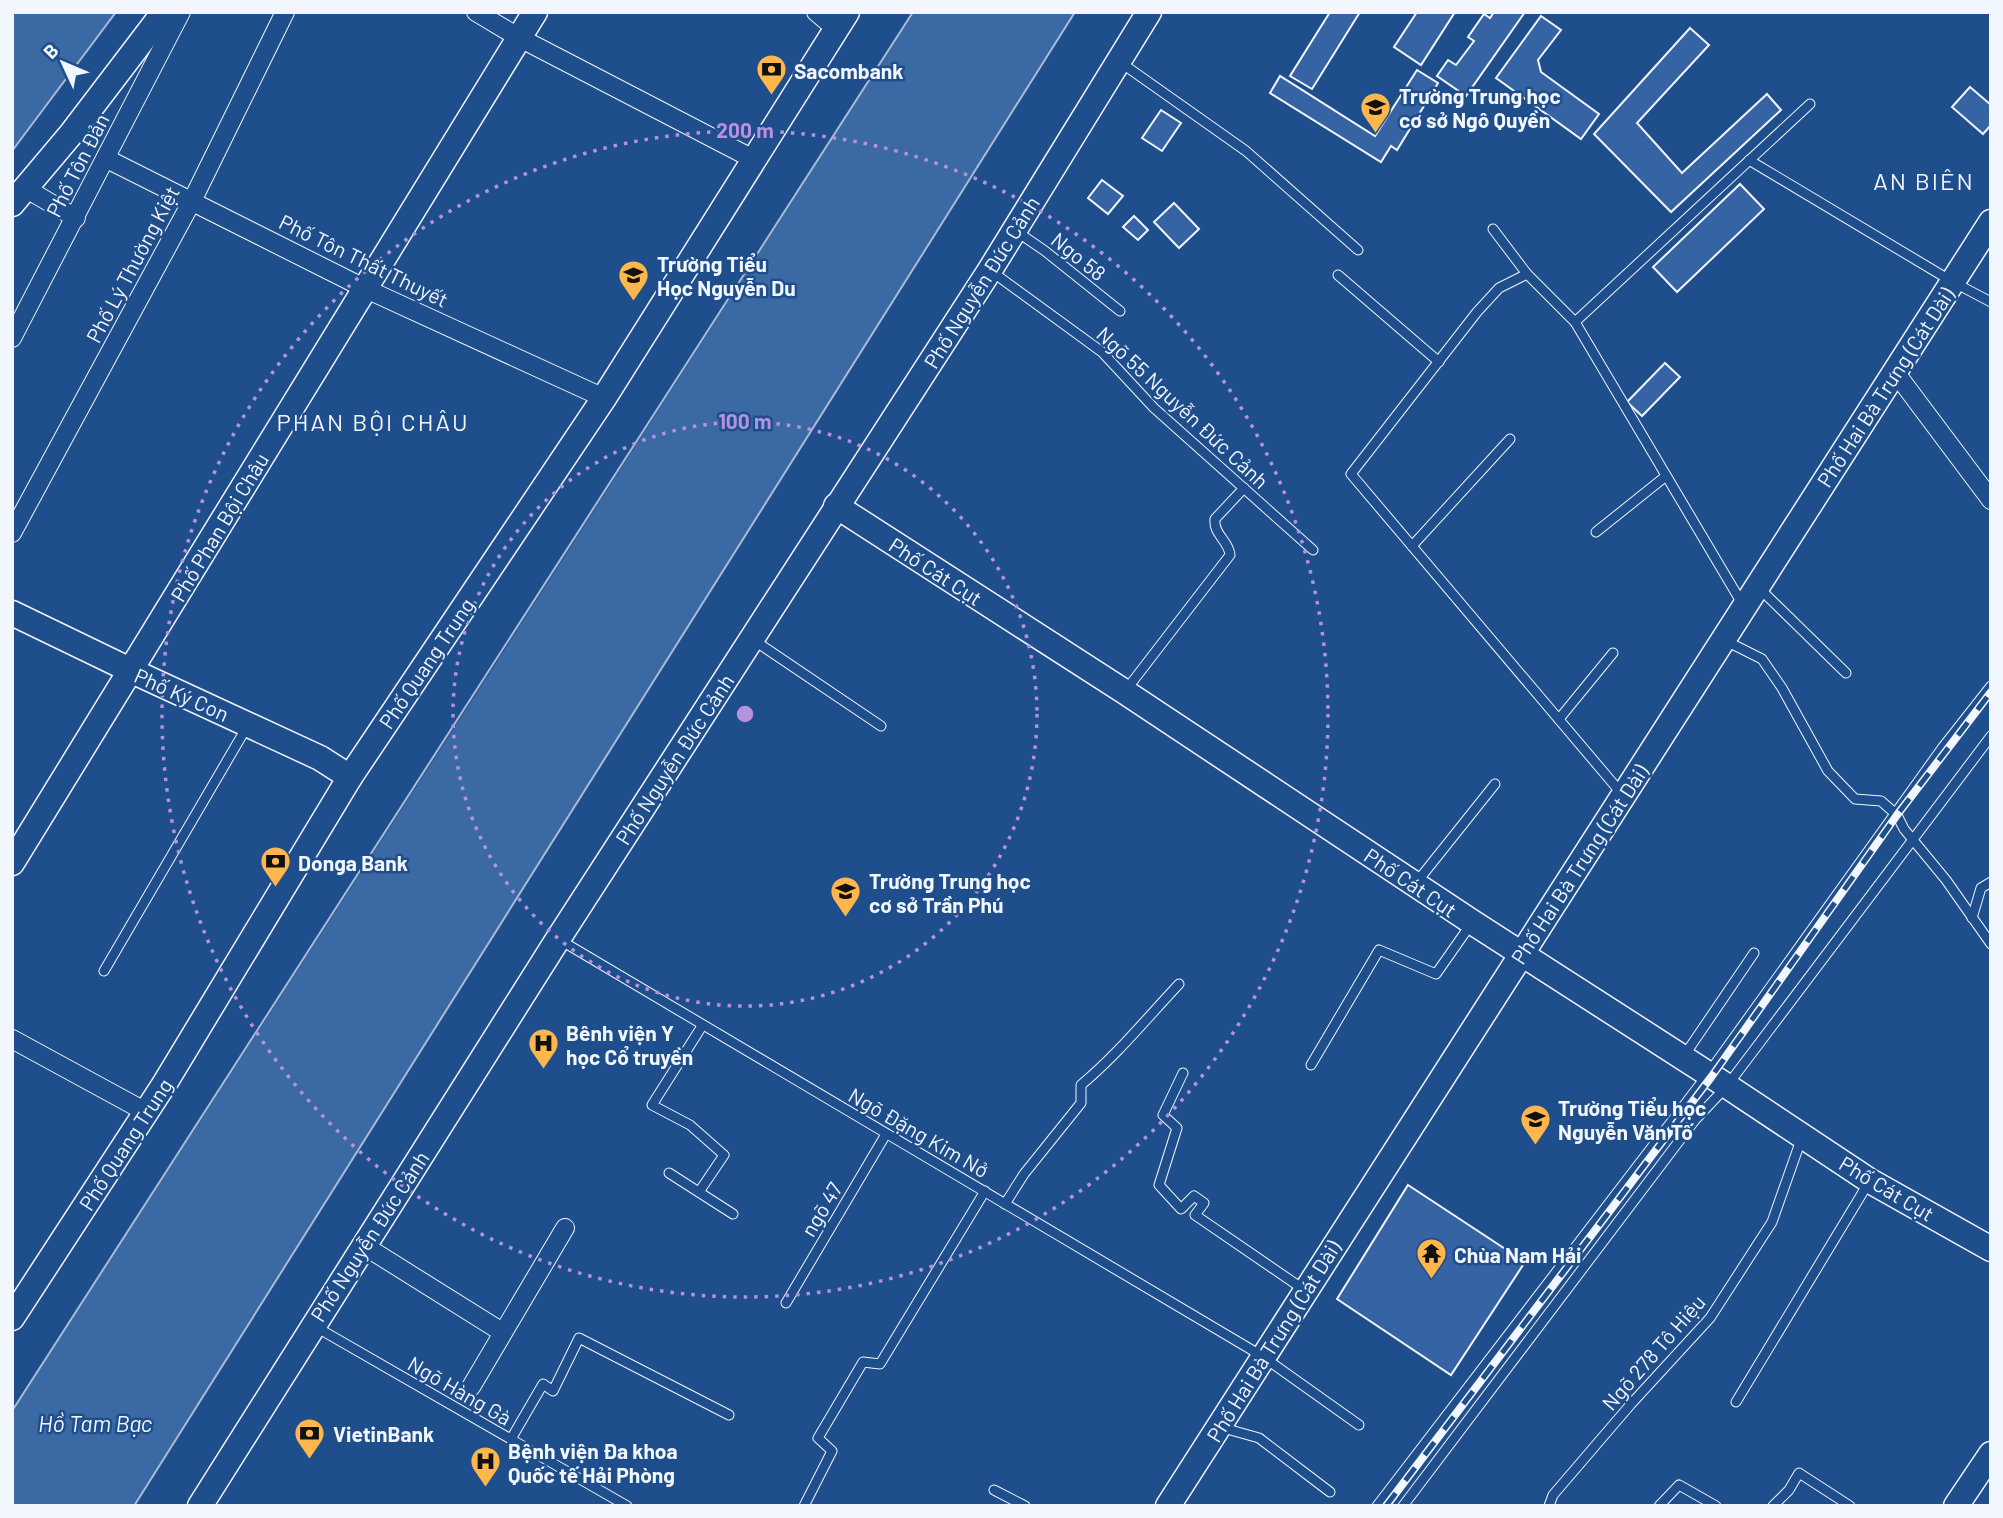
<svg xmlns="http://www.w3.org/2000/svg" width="2003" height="1518" font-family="Barlow,sans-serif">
  <rect width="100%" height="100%" fill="#1f4e8c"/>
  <g fill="#3b69a3" stroke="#a8bbd7" stroke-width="2">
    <polygon points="12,12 116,12 12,151"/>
    <path d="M913 12H1075L134 1506H12V1411C314 946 615 480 913 12Z"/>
  </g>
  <g fill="#3563a3" stroke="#f2f6ff" stroke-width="2">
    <polygon points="1330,12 1360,12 1312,89 1290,76"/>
    <polygon points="1417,12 1455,12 1421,65 1394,47"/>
    <polygon points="1494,12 1525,12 1466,96 1437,76 1448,60 1456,65 1474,41 1468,37 1484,14 1490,18"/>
    <polygon points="1541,16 1561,30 1538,60 1541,72 1599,114 1581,139 1496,78"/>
    <polygon points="1690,28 1709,45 1637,123 1682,173 1767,94 1781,110 1671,212 1594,134"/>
    <polygon points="1417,70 1438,83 1397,150 1391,146 1381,162 1270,93 1280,76 1375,136"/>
    <polygon points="1970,87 1991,105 1991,125 1983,134 1952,107"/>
    <polygon points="1161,110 1181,123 1162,151 1142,138"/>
    <polygon points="1102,180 1123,196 1108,214 1088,198"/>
    <polygon points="1740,184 1764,209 1677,292 1653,267"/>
    <polygon points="1174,203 1199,229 1179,248 1154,222"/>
    <polygon points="1134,216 1148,230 1138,240 1123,227"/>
    <polygon points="1665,363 1680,377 1642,416 1627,402"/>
    <polygon points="1408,1185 1525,1262 1451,1375 1337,1299"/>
  </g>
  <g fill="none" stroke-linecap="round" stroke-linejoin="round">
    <defs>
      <g id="lane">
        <polyline points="1120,62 1246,151 1358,250"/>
        <polyline points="1749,160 1953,282 1991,302"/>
        <polyline points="1493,229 1527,274 1575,322 1743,605"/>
        <polyline points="1016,231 1045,251 1120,311"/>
        <polyline points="991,271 1102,352 1154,408 1313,550"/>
        <polyline points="1527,274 1499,288 1477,312 1351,474 1622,794"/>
        <polyline points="1338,275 1439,362"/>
        <polyline points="1575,322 1810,104"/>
        <polyline points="1596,532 1666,476"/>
        <polyline points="1412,546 1510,439"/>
        <polyline points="1758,587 1846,673"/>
        <polyline points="752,639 881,726"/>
        <polyline points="1724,640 1762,659 1782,688 1828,771 1855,799 1881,801 1897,815 1904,829 1946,880 1991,944"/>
        <path d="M1126 690 1230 555C1229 541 1213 534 1215 519L1244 488"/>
        <polyline points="1559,719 1613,653"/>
        <polyline points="1416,883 1495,784"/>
        <polyline points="1972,918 1981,888 1991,882"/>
        <polyline points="560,940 1262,1356 1359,1425"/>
        <polyline points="104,971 248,725"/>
        <polyline points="1684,1056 1754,953"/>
        <polyline points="1311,1065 1379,950 1436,974 1471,924"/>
        <polyline points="1183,1073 1163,1115 1177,1128 1159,1185 1181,1209 1194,1196 1204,1203 1195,1215 1303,1289"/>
        <polyline points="669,1173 733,1214"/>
        <polyline points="699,1192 724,1155 690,1125 652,1105 702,1026"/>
        <path d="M1005 1204 1024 1174 1081 1103V1085C1117 1055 1147 1018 1179 984"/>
        <polyline points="786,1303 886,1134"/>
        <polyline points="316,1327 627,1506"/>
        <polyline points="1736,1402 1869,1182"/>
        <polyline points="1220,1427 1259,1438 1330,1492"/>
        <polyline points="511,1439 543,1384 553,1391 579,1338 729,1415"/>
        <polyline points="994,1490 1025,1506"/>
        <polyline points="804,1506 832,1451 818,1438 863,1362 880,1364 985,1191"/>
        <polyline points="1377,1506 1708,1074 1943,747 1991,686"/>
        <polyline points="1403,1506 1695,1120 1727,1086 1991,736"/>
        <polyline points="1549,1506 1553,1495 1631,1404 1710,1318 1772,1222 1802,1137"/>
        <polyline points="1659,1506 1679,1485 1716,1506"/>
        <polyline points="1773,1506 1789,1490 1799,1473 1850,1506"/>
      </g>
      <g id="street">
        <polyline points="476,12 518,37 755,160"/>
        <polyline points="816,12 836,29"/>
        <polyline points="107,159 364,288 604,398"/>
        <polyline points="25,188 76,218"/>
        <polyline points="12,338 181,12"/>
        <polyline points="1895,372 1991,500"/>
        <polyline points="12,533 192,201 285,12"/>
        <polyline points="12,1039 146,1112"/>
        <polyline points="363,1245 502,1332"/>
        <polyline points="471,1387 565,1228"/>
      </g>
      <g id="secondary">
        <polyline points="12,204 71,134 164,12"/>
        <polyline points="836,506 1125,692 1472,922 1727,1086 1870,1181 1991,1249"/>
        <polyline points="12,613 132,671 320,758 350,777"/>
        <polyline points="12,863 535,12"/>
        <polyline points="12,1318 165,1083 350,777 604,398 847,12"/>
        <polyline points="200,1506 558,939 990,270 1149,12"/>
        <polyline points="1168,1506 1991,222"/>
        <polyline points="1956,1506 1991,1454"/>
      </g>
    </defs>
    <use href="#lane" stroke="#f2f6ff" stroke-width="11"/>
    <use href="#street" stroke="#f2f6ff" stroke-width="20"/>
    <use href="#secondary" stroke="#f2f6ff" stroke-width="27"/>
    <use href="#lane" stroke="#1f4e8c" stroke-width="9"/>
    <use href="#street" stroke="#1f4e8c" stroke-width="18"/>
    <use href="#secondary" stroke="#1f4e8c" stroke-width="24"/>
    <defs>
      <polyline id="rail" points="1386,1506 1712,1076 1897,815 1991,692"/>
    </defs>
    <use href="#rail" stroke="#f2f6ff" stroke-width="8"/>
    <use href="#rail" stroke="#1f4e8c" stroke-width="5" stroke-dasharray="16" stroke-linecap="butt"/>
  </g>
  <g fill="none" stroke="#b691df" stroke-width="3.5" stroke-dasharray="3.5 7">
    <circle cx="745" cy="714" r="292"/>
    <circle cx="745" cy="714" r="583"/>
  </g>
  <defs>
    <symbol id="bank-pin" viewBox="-11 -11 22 30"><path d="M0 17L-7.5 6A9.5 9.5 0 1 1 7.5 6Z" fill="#ffb74d" stroke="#1f4e8c"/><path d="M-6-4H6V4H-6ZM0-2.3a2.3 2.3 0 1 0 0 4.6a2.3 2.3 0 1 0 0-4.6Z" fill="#111"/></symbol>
    <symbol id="school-pin" viewBox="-11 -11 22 30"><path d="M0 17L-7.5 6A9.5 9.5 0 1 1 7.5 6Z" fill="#ffb74d" stroke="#1f4e8c"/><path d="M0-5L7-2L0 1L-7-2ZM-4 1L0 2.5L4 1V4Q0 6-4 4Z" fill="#111"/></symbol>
    <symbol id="hospital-pin" viewBox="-11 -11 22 30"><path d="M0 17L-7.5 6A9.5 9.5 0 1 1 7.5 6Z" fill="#ffb74d" stroke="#1f4e8c"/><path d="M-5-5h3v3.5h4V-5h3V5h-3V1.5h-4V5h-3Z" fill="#111"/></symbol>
    <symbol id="temple-pin" viewBox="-11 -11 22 30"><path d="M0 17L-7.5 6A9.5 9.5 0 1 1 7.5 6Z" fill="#ffb74d" stroke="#1f4e8c"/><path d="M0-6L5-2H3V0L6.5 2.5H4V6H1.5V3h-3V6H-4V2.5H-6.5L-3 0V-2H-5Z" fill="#111"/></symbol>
  </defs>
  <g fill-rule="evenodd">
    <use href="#bank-pin" x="754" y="52" width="35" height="47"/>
    <use href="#school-pin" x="1358" y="90" width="35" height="47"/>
    <use href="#school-pin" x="616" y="258" width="35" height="47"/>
    <use href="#bank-pin" x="258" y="844" width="35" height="47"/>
    <use href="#school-pin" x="828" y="874" width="35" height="47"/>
    <use href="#hospital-pin" x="526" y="1026" width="35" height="47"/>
    <use href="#school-pin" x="1518" y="1102" width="35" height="47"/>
    <use href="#temple-pin" x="1414" y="1236" width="35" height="47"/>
    <use href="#bank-pin" x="292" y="1416" width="35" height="47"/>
    <use href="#hospital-pin" x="468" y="1444" width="35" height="47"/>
  </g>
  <g text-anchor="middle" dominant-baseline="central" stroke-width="5" stroke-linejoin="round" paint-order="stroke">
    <g font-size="21" font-weight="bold" fill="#f2f6ff" stroke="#1f4e8c" text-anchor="start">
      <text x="794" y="70">Sacombank</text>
      <text x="1399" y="95">Trường Trung học<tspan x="1399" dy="24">cơ sở Ngô Quyền</tspan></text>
      <text x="657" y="263">Trường Tiểu<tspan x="657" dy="24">Học Nguyễn Du</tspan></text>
      <text x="298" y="862">Donga Bank</text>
      <text x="869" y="880">Trường Trung học<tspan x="869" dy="24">cơ sở Trần Phú</tspan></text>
      <text x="566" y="1032">Bênh viện Y<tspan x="566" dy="24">học Cổ truyền</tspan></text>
      <text x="1558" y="1107">Trường Tiểu học<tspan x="1558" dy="24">Nguyễn Văn Tố</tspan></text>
      <text x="1454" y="1254">Chùa Nam Hải</text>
      <text x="333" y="1433">VietinBank</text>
      <text x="508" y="1450">Bệnh viện Đa khoa<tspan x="508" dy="24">Quốc tế Hải Phòng</tspan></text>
    </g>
    <g font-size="21" fill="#f2f6ff" stroke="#1f4e8c">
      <text transform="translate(77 165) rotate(-63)">Phố Tôn Đản</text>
      <text transform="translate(1079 256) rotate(39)">Ngo 58</text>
      <text transform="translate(364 260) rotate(26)">Phố Tôn Thất Thuyết</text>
      <text transform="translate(132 264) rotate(-62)">Phố Lý Thường Kiệt</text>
      <text transform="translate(981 282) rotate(-58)">Phố Nguyễn Đức Cảnh</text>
      <text transform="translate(1885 387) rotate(-57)">Phố Hai Bà Trưng (Cát Dài)</text>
      <text transform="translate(1183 407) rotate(43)">Ngõ 55 Nguyễn Đức Cảnh</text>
      <text transform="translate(219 527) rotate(-59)">Phố Phan Bội Châu</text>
      <text transform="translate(936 571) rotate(33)">Phố Cát Cụt</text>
      <text transform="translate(426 663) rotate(-56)">Phố Quang Trung</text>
      <text transform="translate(182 694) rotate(24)">Phố Ký Con</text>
      <text transform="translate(674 759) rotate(-57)">Phố Nguyễn Đức Cảnh</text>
      <text transform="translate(1579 864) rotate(-57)">Phố Hai Bà Trưng (Cát Dài)</text>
      <text transform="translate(1411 882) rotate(34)">Phố Cát Cụt</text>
      <text transform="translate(919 1132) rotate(30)">Ngõ Đặng Kim Nở</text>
      <text transform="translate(125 1144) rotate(-57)">Phố Quang Trung</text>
      <text transform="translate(1887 1188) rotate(31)">Phố Cát Cụt</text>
      <text transform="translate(821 1209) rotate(-59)">ngõ 47</text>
      <text transform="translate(369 1236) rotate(-57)">Phố Nguyễn Đức Cảnh</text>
      <text transform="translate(1273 1341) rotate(-58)">Phố Hai Bà Trưng (Cát Dài)</text>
      <text transform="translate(1653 1352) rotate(-49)">Ngõ 278 Tô Hiệu</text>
      <text transform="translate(460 1390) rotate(30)">Ngõ Hàng Gà</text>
    </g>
    <g font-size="23" font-style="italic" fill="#f2f6ff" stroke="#1f4e8c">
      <text x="95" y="1423">Hồ Tam Bạc</text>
    </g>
    <g font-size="24" letter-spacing="2" fill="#f2f6ff" stroke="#1f4e8c">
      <text x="1924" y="180">AN BIÊN</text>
      <text x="373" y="421">PHAN BỘI CHÂU</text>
    </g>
  </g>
  <circle cx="745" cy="714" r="10" fill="#b691df" stroke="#1f4e8c" stroke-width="3.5"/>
  <g font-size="21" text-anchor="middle" font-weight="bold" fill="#b691df" stroke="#1f4e8c" stroke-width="5" stroke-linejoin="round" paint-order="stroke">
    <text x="745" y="138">200 m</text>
    <text x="745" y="429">100 m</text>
  </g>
  <rect width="2003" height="1518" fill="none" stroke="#f2f6ff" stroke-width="28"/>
  <g transform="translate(63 63) rotate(314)" stroke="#1f4e8c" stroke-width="5" paint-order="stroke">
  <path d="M0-5L12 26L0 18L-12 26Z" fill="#f2f6ff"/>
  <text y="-10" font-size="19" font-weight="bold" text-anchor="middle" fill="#f2f6ff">B</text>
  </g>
</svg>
